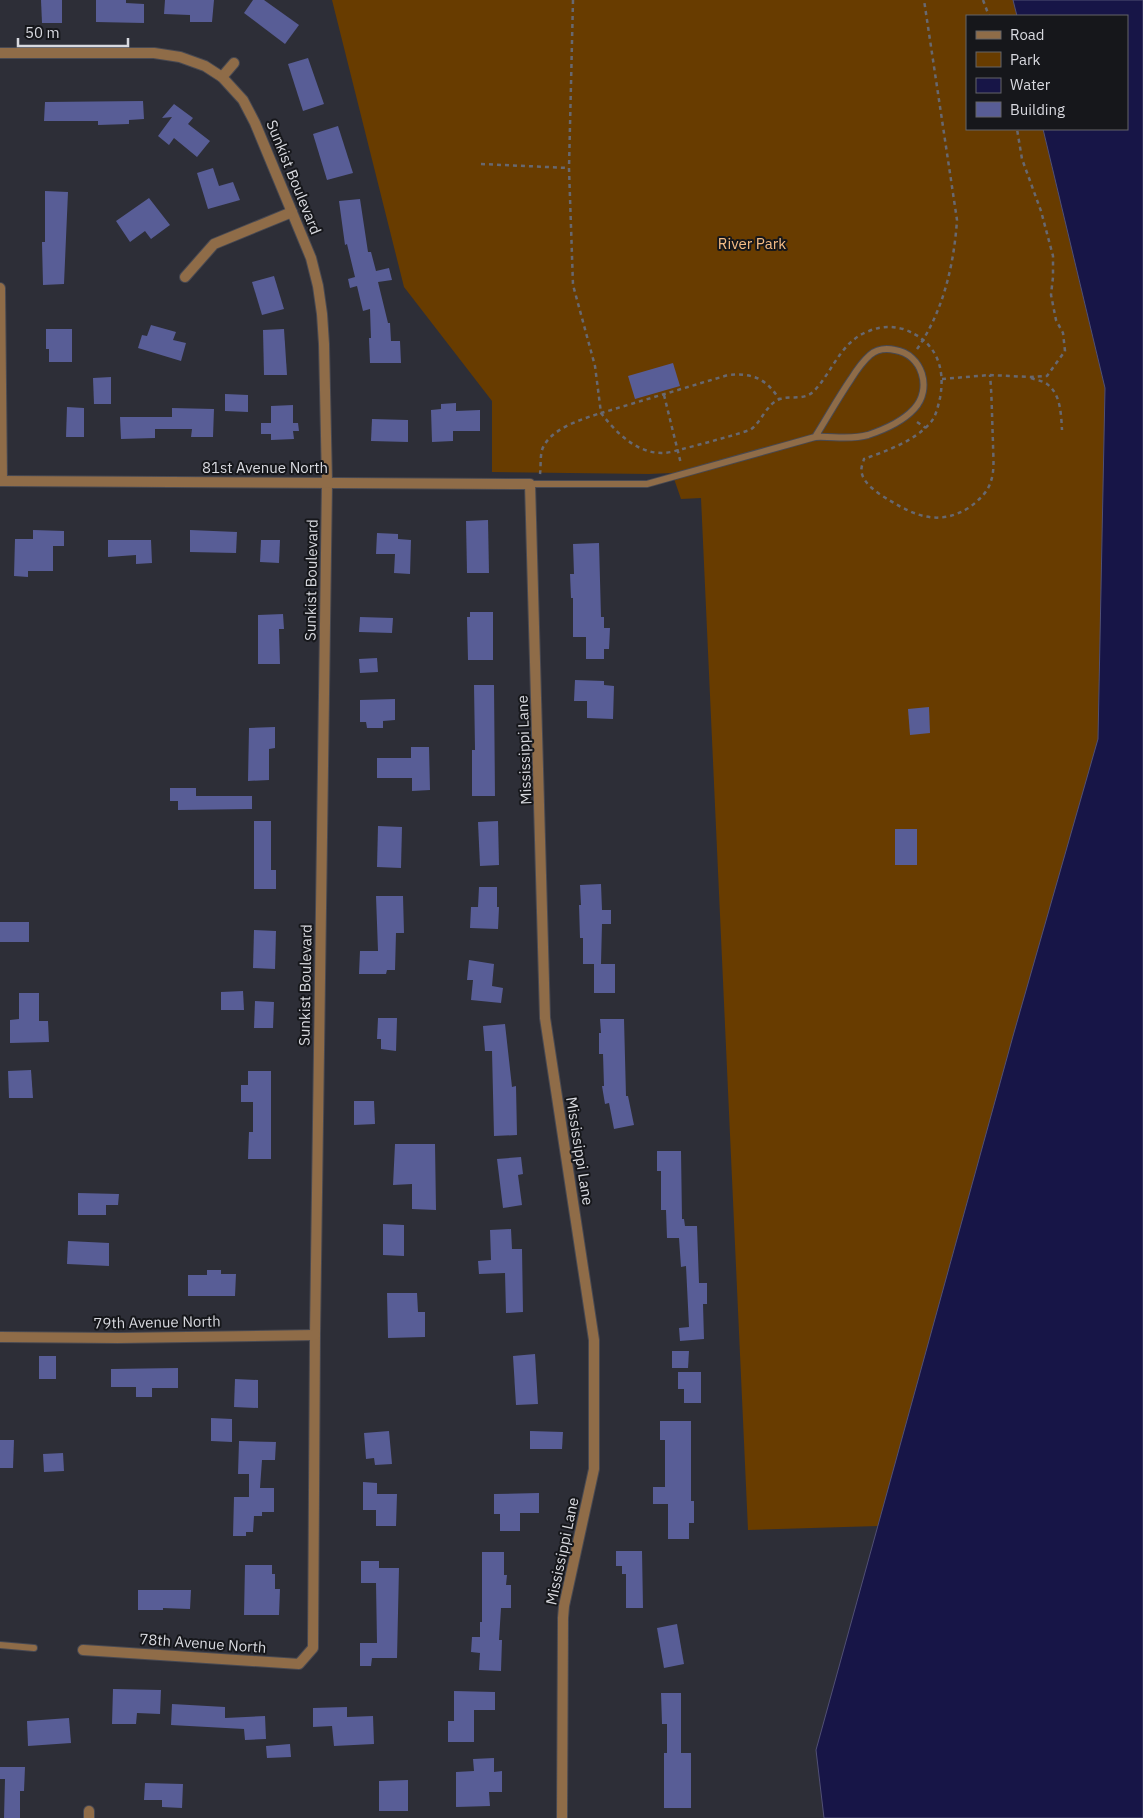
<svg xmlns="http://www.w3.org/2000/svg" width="1143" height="1818" font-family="'IBM Plex Sans',sans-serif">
  <rect width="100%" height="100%" fill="#2d2e37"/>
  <polygon fill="#683c00" points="332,0 1013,0 1017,16 967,16 967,129 1043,129 1105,388 1098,739 878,1526 748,1530 701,498 681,499 672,473 649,474 492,472 492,401 404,287"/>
  <polygon fill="#171547" stroke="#515075" points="1013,0 1143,0 1143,1818 824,1818 816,1750 1013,1036 1098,739 1105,388 1043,129 1127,129 1127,16 1017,16"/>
  <g fill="#585d96">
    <polygon points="41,0 62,0 62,23 42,23"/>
    <polygon points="96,0 126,0 126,3 144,4 144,23 96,22"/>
    <polygon points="165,0 214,0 212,22 190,22 190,15 164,14"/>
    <polygon points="253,0 264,0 299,25 285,44 244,13"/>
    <polygon points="308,58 324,104 303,111 288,64"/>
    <polygon points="143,101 144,119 129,120 129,124 98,125 98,121 44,121 45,102"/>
    <polygon points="174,104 193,118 188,124 210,141 197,157 174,138 169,145 158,136 172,117 162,118"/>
    <polygon points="338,126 353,173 327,180 313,134"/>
    <polygon points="213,168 219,186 233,182 240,200 208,209 197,173"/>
    <polygon points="45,191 68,192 64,284 43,285 42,242 45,242"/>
    <polygon points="149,198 170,225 151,239 145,231 130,242 116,221"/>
    <polygon points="360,199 368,252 371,252 376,271 389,268 392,280 378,282 388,323 390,323 391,341 400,341 401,363 370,363 369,338 371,338 370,309 363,311 357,286 350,288 348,279 355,277 347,244 345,245 339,201"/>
    <polygon points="274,276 284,309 262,315 252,282"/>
    <polygon points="151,325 176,332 173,340 186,343 181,361 138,348 142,335 147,336"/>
    <polygon points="46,329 72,329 72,362 49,362 49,349 46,349"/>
    <polygon points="284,329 287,375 264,375 263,330"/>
    <polygon points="673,363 680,386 635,399 628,376"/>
    <polygon points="111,377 111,404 94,404 93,378"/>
    <polygon points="225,394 248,395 248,412 225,411"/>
    <polygon points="456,403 456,411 480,410 480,431 453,431 453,441 432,442 431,410 441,409 441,404"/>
    <polygon points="293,405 293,423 298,423 299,431 293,431 294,439 271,440 271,434 261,434 261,423 271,423 271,406"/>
    <polygon points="67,407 84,408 84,437 66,437"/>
    <polygon points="172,408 214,409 213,437 191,437 192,429 155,429 155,438 121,439 120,417 172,417"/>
    <polygon points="372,419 408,420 408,442 371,441"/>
    <polygon points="488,520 489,573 467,573 466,521"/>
    <polygon points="33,530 64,531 64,546 53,546 53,571 28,571 28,577 14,576 15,539 33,539"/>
    <polygon points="190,530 237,532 236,553 190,552"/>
    <polygon points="377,533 398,534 398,539 411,540 410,574 394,573 395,554 376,554"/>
    <polygon points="108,540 151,540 152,563 136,564 136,555 108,557"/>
    <polygon points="261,540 280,540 279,563 260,562"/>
    <polygon points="599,543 601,617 604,617 604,628 610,628 609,649 604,649 604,659 586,659 586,637 573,637 573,598 571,598 570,574 574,574 573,544"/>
    <polygon points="470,612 493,612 493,660 468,660 467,617 470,617"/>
    <polygon points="283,614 284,629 279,629 280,664 258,664 258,615"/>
    <polygon points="360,617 393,618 392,633 359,632"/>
    <polygon points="377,658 378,672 360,673 359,659"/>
    <polygon points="575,680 604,681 604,685 614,686 613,719 587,718 587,701 574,701"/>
    <polygon points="474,685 494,685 495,796 472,796 472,750 475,750"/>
    <polygon points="395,699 395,720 383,721 383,728 367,728 366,722 360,722 360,700"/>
    <polygon points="929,707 930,733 910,735 908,709"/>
    <polygon points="275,727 275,748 269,749 269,780 248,781 249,728"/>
    <polygon points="411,747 429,747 430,790 412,791 412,778 377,778 377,758 411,758"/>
    <polygon points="170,788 196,788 196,796 252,796 252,809 178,810 178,801 170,801"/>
    <polygon points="254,821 271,821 271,870 276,870 276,889 254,889"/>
    <polygon points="498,821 499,865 480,866 478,822"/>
    <polygon points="378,826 402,827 401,868 377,867"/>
    <rect x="895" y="829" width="22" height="36"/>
    <polygon points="601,884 602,910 611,910 611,924 602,924 601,964 615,964 615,993 594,993 594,964 583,964 583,938 580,938 579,905 581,905 580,885"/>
    <polygon points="479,887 497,887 497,907 499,907 498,929 470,928 471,907 478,907"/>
    <polygon points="376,896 403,896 404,933 396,933 395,970 387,970 386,974 359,974 360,951 378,951"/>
    <rect x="0" y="922" width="29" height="20"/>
    <polygon points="254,930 276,931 275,969 253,968"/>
    <polygon points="469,960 494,964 492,986 503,988 501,1003 471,1000 473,980 467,980"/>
    <polygon points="243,991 244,1010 221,1010 221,992"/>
    <polygon points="19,993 39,993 39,1021 48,1021 49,1042 10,1043 10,1020 19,1019"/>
    <polygon points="255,1001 274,1002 273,1028 254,1028"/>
    <polygon points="378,1018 397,1018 396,1051 381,1049 381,1039 377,1039"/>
    <polygon points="600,1019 624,1019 626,1096 628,1096 634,1125 614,1129 609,1103 605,1104 602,1086 604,1086 603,1054 599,1054 599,1033 601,1033"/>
    <polygon points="505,1024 512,1087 516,1086 517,1135 494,1136 492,1051 485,1051 483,1026"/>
    <polygon points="31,1070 33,1098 9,1098 8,1071"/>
    <polygon points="248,1071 271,1071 271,1159 248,1159 249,1132 253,1132 253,1102 241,1102 241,1085 248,1085"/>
    <polygon points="354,1101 374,1101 375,1124 354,1125"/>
    <polygon points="395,1144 435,1144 436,1210 412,1209 412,1184 393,1185"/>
    <polygon points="657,1151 681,1151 682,1219 684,1219 685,1226 697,1226 699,1283 707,1283 707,1304 703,1304 704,1339 680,1341 679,1328 689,1327 686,1266 681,1267 679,1238 667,1238 666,1210 661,1210 661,1171 657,1171"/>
    <polygon points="521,1157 523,1174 518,1175 522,1205 503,1208 497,1159"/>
    <polygon points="78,1193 119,1194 118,1205 106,1205 106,1215 78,1215"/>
    <polygon points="383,1224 404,1225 404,1256 383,1255"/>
    <polygon points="511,1229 512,1249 522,1249 523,1312 506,1313 505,1273 479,1274 478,1261 491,1260 490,1230"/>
    <polygon points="68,1241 109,1243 109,1266 67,1264"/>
    <polygon points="207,1270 221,1270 221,1274 236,1274 235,1296 188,1296 188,1275 207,1275"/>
    <polygon points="387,1293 417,1293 418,1312 425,1312 425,1337 388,1338"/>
    <polygon points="672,1351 689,1351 688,1368 672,1368"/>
    <polygon points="535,1354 538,1404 516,1405 513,1356"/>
    <rect x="39" y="1356" width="17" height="23"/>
    <polygon points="178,1368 178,1388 152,1388 152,1397 136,1397 136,1387 111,1387 111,1369"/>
    <polygon points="678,1372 701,1372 701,1403 684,1403 684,1389 678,1389"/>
    <polygon points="235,1379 258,1380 258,1408 234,1407"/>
    <polygon points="211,1418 232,1419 232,1442 211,1441"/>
    <polygon points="660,1421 691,1421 691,1501 694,1501 694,1523 689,1523 689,1539 668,1539 668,1504 653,1504 653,1487 665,1487 665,1440 660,1440"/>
    <polygon points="389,1431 392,1464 375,1465 374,1458 366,1459 364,1433"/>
    <polygon points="530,1431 563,1432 562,1449 530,1449"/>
    <polygon points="0,1440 14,1440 13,1468 0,1468"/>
    <polygon points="239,1441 276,1442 275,1460 262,1460 260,1488 274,1488 274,1512 262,1512 262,1516 254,1516 253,1532 246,1532 246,1536 233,1536 234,1497 249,1497 249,1474 238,1474"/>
    <polygon points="63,1453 64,1471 44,1472 43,1454"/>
    <polygon points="363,1482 377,1483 377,1494 397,1494 396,1526 376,1526 376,1510 363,1510"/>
    <polygon points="539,1493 539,1513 520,1513 520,1531 500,1531 500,1514 494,1514 494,1494"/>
    <polygon points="616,1551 642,1551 643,1608 626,1608 626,1574 622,1574 622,1566 616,1566"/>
    <polygon points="482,1552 504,1552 504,1575 507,1575 506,1585 511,1585 511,1608 501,1608 499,1640 502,1640 501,1671 479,1670 480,1653 471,1652 472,1637 480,1637 480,1622 482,1622"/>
    <polygon points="361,1561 379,1561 379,1568 399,1568 397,1658 372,1658 371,1666 360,1666 360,1643 377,1643 376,1583 361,1583"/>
    <polygon points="245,1565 272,1565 272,1574 275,1574 275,1589 280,1589 279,1615 244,1615"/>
    <polygon points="138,1590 191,1590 190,1609 163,1608 163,1610 138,1610"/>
    <polygon points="677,1624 684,1664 664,1668 657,1628"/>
    <polygon points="113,1689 161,1690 160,1714 137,1713 136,1724 112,1724"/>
    <polygon points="454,1691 495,1692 495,1710 474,1710 474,1742 448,1742 448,1721 454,1721"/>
    <polygon points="661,1693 681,1693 681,1753 691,1753 691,1808 664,1808 664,1753 667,1753 667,1724 662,1724"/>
    <polygon points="172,1704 225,1707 225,1718 265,1716 266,1739 245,1740 244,1729 171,1725"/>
    <polygon points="347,1707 347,1717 373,1716 374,1744 334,1746 332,1726 313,1727 313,1708"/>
    <polygon points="69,1718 71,1743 28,1746 27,1721"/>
    <polygon points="290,1744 291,1757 267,1758 266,1746"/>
    <polygon points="494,1758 494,1772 502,1771 502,1792 489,1792 490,1806 456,1807 456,1772 474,1771 473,1759"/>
    <polygon points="0,1767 25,1767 24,1791 20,1791 20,1818 4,1818 5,1779 0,1779"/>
    <polygon points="408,1780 408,1811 379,1811 379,1781"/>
    <polygon points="145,1783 183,1784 182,1808 162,1807 162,1800 144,1800"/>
  </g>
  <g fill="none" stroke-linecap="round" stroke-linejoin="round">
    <defs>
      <g id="service">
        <path d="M530 484H647L815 437C832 436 851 440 868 435 883 430 903 421 914 409 933 389 922 354 895 350 886 348 877 349 870 355 862 362 856 371 851 379 838 398 827 418 815 437"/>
        <polyline points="0,1645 34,1648"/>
      </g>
      <g id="minor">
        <polyline points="0,53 154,53 180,57 205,66 222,77 243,100 255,123 311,258 318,286 322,314 324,344 327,482 315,1335 313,1648 299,1664 83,1650"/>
        <polyline points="222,77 234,63"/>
        <polyline points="185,277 214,244 292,212"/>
        <polyline points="0,288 2,481"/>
        <polyline points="0,481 530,484 545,1018 594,1340 594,1469 564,1606 563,1618 562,1818"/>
        <polyline points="0,1337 118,1338 315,1335"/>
        <polyline points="89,1818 89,1811"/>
      </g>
    </defs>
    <use href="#service" stroke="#484952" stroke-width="8"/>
    <use href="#minor" stroke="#484952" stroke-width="12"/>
    <g stroke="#676870" stroke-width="2.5" stroke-dasharray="4 4" stroke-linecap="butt">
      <path d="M573 0 569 168 573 285 595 366 601 413 728 375C752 373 766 378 779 399"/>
      <polyline points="983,0 989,16"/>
      <polyline points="481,164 569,168"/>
      <path d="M917 349C943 312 954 265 957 220L924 0"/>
      <path d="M1031 378C1036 380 1043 381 1047 384 1061 394 1061 415 1062 430"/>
      <polyline points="942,379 990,375 1030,377 1047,376 1065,351 1063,333 1056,320 1051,295 1053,277 1053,256 1041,211 1022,159 1017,129"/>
      <polyline points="664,395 681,464"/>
      <polyline points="917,422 926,428"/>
      <path d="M540 474C541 467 540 458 542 450 549 429 582 419 601 413 617 434 641 458 671 452 679 450 686 448 694 446 713 441 731 436 750 430 761 423 766 405 778 400 789 394 803 402 814 391 833 371 841 341 869 331 881 326 891 326 903 329 935 340 946 366 940 398 938 406 936 417 930 423 915 441 886 451 864 459 863 463 860 469 862 474 865 485 879 494 889 500 917 517 940 526 970 507 979 500 988 492 991 481 995 469 993 455 993 443 992 420 992 397 990 375"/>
    </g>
    <use href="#service" stroke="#8f6c48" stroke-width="6"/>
    <use href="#minor" stroke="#8f6c48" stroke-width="10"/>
  </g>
  <g text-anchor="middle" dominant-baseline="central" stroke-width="4" stroke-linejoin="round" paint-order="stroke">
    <g font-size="15" fill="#d8d9df" stroke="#16171b">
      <text transform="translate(294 177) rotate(68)">Sunkist Boulevard</text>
      <text x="265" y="467">81st Avenue North</text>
      <text transform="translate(311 580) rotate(-89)">Sunkist Boulevard</text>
      <text transform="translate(524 750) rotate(-92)">Mississippi Lane</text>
      <text transform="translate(305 985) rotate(-89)">Sunkist Boulevard</text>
      <text transform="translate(580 1151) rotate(81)">Mississippi Lane</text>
      <text transform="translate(157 1322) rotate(-1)">79th Avenue North</text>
      <text transform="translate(562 1551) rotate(-78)">Mississippi Lane</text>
      <text transform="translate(203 1643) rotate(4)">78th Avenue North</text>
    </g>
    <g font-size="15" fill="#f5bd86" stroke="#16171b">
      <text x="752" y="243">River Park</text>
    </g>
  </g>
  <rect x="966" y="15" width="162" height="115" fill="#16171b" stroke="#646569"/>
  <rect x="976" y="31" width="25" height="8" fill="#8f6c48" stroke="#646569"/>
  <text x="1010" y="40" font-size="15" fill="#d8d9df">Road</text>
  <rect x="976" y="52" width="25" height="15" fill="#683c00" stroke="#646569"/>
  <text x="1010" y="65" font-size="15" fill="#d8d9df">Park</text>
  <rect x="976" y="78" width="25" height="15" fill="#171547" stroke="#646569"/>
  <text x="1010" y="90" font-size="15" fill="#d8d9df">Water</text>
  <rect x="976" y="102" width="25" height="15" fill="#585d96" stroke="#646569"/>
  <text x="1010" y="115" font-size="15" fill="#d8d9df">Building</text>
  <path d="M18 38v8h110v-8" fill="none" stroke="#d8d9df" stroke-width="2.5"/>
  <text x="25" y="38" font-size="15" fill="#d8d9df" stroke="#16171b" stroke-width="4" paint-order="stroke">50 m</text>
</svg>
